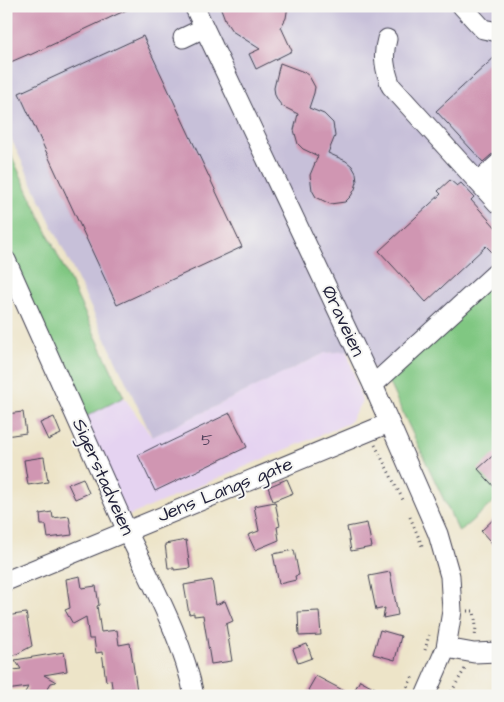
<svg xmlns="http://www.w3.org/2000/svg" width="504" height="702" font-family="'Architects Daughter',sans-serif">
  <rect width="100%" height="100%" fill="#f6f6f2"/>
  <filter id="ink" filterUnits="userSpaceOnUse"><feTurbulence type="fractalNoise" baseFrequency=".02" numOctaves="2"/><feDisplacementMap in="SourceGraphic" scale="10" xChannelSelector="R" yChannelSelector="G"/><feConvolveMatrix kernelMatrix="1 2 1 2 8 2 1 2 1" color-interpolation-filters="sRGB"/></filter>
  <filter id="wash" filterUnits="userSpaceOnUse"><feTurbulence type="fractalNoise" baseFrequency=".0096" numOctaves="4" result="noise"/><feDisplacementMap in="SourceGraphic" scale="20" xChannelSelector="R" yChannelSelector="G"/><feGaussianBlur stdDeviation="1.12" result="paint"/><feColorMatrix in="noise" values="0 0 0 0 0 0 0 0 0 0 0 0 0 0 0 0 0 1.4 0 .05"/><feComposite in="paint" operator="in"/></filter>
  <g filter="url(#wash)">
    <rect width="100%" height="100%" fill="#ede4c8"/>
    <polygon fill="#e5d3f1" points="347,351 362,401 349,423 126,517 83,418 124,397 152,437 325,353"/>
    <polygon fill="#c7c0d9" points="6,6 498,6 498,271 385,375 347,351 325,353 152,437 6,128"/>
    <g fill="#80c782" stroke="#51745e">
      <polygon points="6,144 124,397 83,418 6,249"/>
      <polygon points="498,271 498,498 459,532 385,375"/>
    </g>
    <g id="blocks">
      <g fill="#d096b2">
        <polygon points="6,6 135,6 30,55 29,54 6,64"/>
        <polygon points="220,6 288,6 286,18 281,27 292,51 256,69 249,54 260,49 232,31 226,22"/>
        <polygon points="143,36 242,247 117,305 19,93"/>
        <polygon points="498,54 498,153 491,155 483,162 436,111"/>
        <polygon points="280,63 304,72 309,76 315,87 314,93 309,108 324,114 333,123 335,136 328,153 346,161 352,166 356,173 357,182 355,189 351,196 345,202 330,204 316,197 312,190 310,175 318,156 303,149 298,144 294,130 298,114 282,106 278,101 275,95 274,88"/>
        <polygon points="450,180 457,186 461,183 474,197 471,200 498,230 498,258 486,246 426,302 379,251 441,194 438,191"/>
        <polygon points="23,412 26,433 6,436 6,414"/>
        <polygon points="230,413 247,447 155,491 138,455 160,444 161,446"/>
        <polygon points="54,417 61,434 48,440 40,423"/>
        <polygon points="498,451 498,491 478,469"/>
        <polygon points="44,457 48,482 28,485 24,460"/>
        <polygon points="83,478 89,493 75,499 68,484"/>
        <polygon points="287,479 293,493 273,501 268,487"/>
        <polygon points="275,502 280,526 277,527 279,540 255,550 248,535 259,531 254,506"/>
        <polygon points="52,512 53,518 69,516 72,535 48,538 46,525 41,525 40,514"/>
        <polygon points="498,515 498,550 481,531"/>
        <polygon points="367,523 372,547 351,551 347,527"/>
        <polygon points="186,540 190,568 174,570 174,568 168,568 165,544"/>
        <polygon points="294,550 299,575 295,576 296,580 279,584 273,554"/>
        <polygon points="390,572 398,615 383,618 385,608 376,610 369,576"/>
        <polygon points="80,576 82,588 96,586 99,605 97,606 101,632 117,630 119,645 130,643 137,691 113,694 111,680 106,681 102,652 96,653 94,639 89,639 86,617 73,624 65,610 70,608 66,579"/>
        <polygon points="212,580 216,605 225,601 233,621 226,624 232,661 211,664 203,615 194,616 194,613 189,614 184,585"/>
        <polygon points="319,611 321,635 299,636 298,612"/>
        <polygon points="26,613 32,646 13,656 6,645 6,616"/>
        <polygon points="380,630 401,636 395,660 373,654"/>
        <polygon points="307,644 312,658 298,663 293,649"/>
        <polygon points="64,652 67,671 44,675 56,682 51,683 43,696 23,696 28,687 6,690 6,671 21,669 15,660"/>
        <polygon points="316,676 352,695 360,680 390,696 318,696 308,690"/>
      </g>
    </g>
  </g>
  <g filter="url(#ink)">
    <use href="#blocks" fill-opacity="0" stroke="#403f50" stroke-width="1"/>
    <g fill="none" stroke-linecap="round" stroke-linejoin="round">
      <defs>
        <g id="minor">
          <polyline points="194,6 373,385 438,534 450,576 452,611 446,648 425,696"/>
          <polyline points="462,6 483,29 498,32"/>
          <polyline points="183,38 204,28"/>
          <path d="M387 39C382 56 385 70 391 86L498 204"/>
          <polyline points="478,182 498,164"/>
          <path d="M6 260C47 350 86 441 127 531 151 582 184 641 194 696"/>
          <polyline points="373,385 498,271"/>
          <polyline points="6,581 389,423"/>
          <polyline points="446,648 474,653 498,652"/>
        </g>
      </defs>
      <use href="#minor" stroke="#403f50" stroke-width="21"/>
      <g stroke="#403f50" stroke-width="3" stroke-dasharray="1 4" stroke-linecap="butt">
        <polyline points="375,445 403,500"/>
        <polyline points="410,517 423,548"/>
        <polyline points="467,611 474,611 476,626 475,638"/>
        <polyline points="425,650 429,635"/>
        <polyline points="403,696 414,674"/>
        <polyline points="449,696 466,667"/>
      </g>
      <use href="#minor" stroke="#fff" stroke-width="19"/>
    </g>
  </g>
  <g text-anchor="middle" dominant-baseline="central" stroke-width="4" stroke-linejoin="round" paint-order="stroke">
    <g font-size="16" fill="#4e3f59">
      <text x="207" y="440">5</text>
    </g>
    <g font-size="19" fill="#22223b" stroke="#f6f6f2">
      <text transform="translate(343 321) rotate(65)">Øraveien</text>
      <text transform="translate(103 477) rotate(66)">Sigerstadveien</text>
      <text transform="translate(225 490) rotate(-22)">Jens Langs gate</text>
    </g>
  </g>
  <rect width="504" height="702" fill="none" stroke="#f6f6f2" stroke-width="25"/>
</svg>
